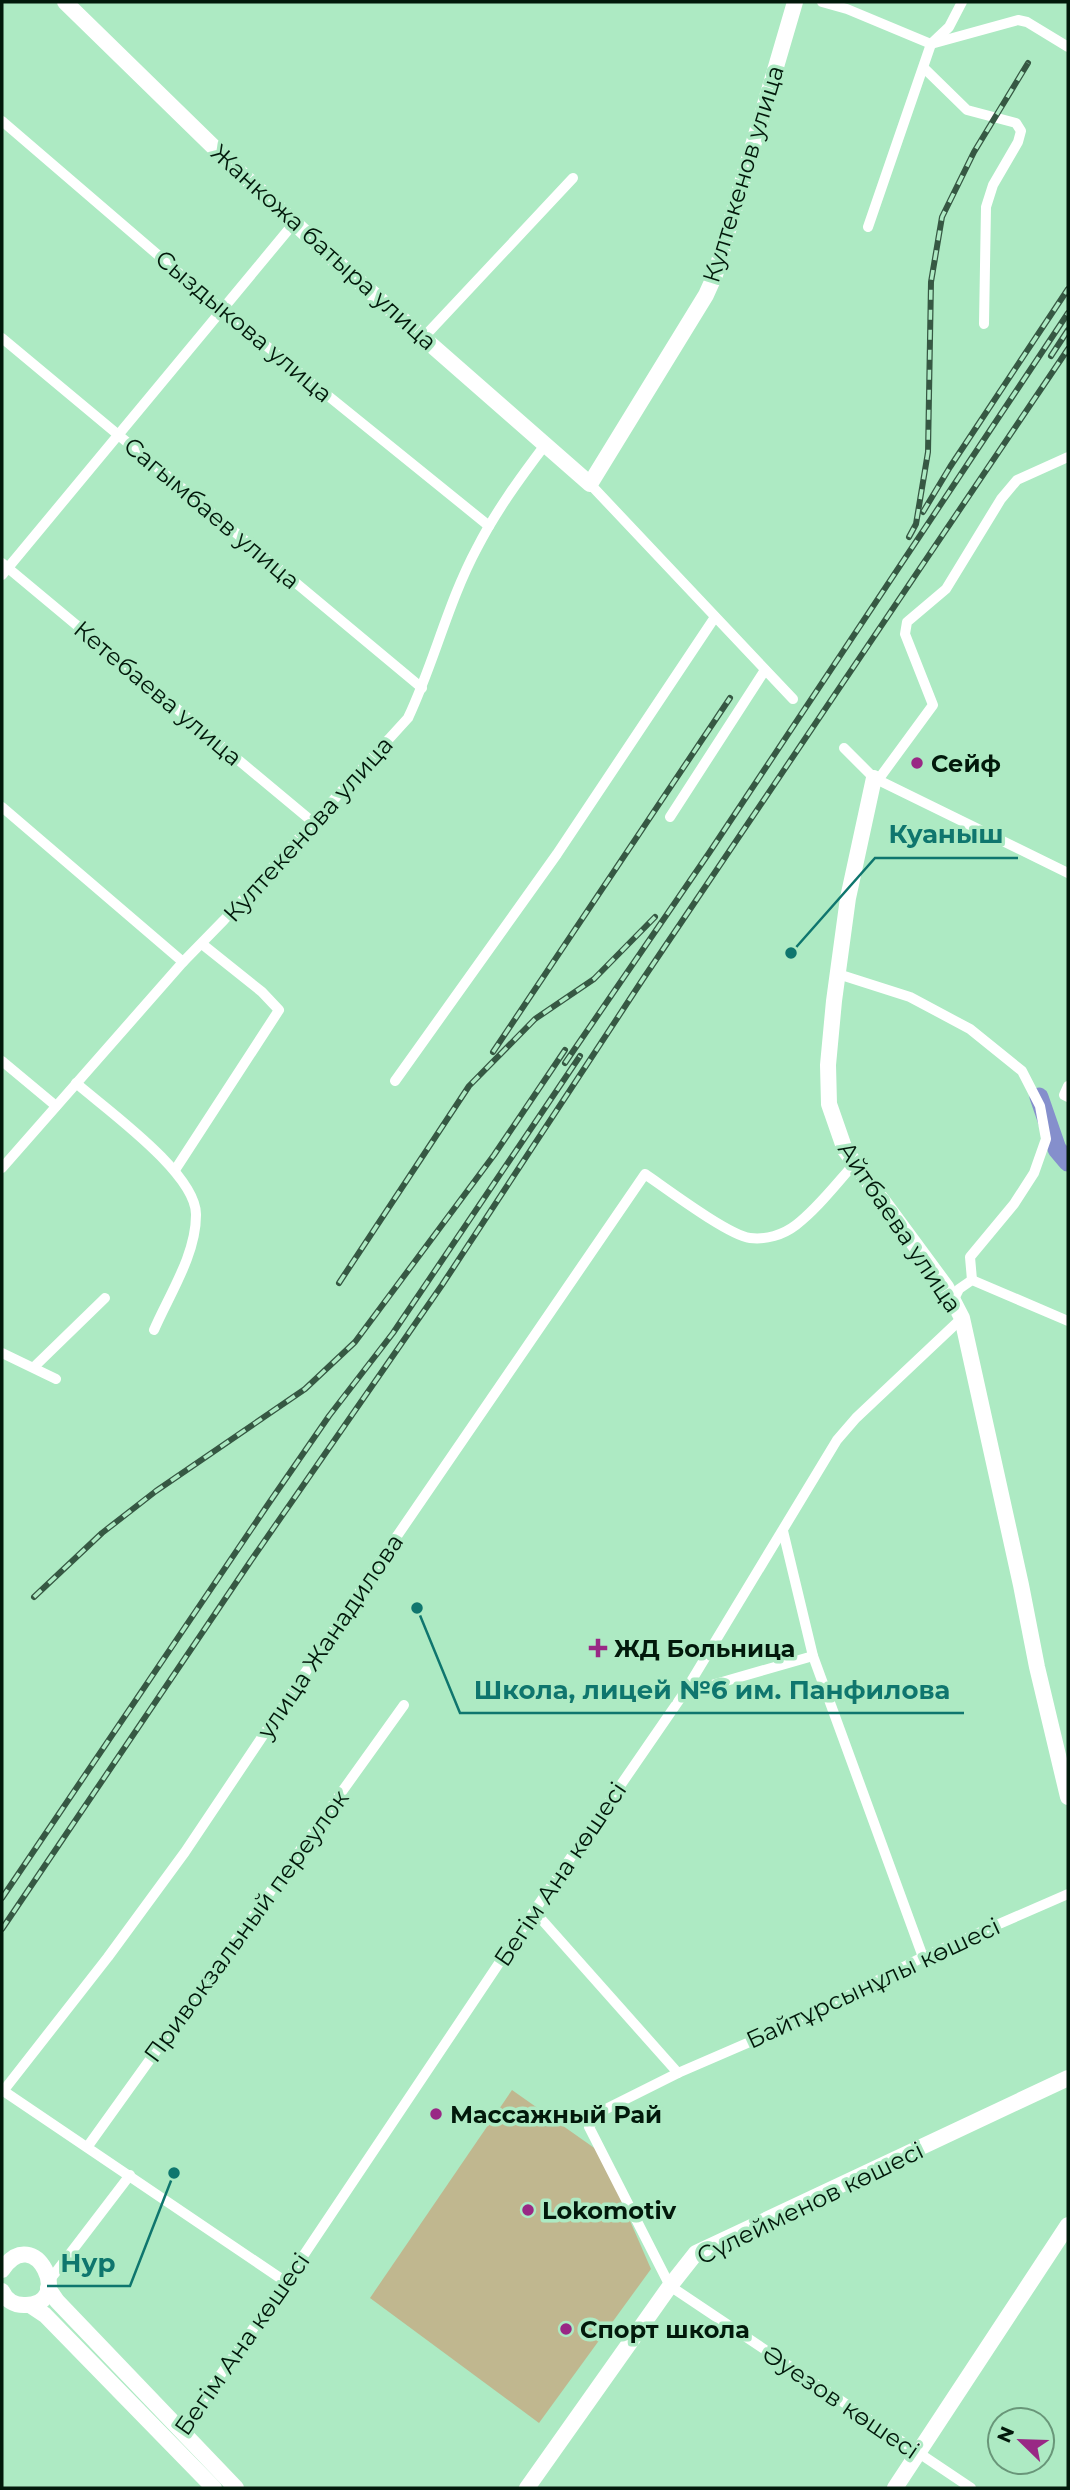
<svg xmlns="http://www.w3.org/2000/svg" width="1070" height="2490" font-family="Montserrat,sans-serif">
  <rect width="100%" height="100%" fill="#adeac3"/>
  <polygon fill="#c0b78f" points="512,2090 600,2152 651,2269 539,2423 370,2298"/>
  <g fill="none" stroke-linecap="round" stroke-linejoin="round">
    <polyline stroke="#858fcc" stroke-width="19" points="1039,1097 1057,1149 1068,1162"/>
    <g stroke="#fff" stroke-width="10">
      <polyline points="822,2 847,9 931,44 1018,20 1027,22 1068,47"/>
      <polyline points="924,68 967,110 1016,123 1021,131 1018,142 993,185 986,207 984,324"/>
      <polyline points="2,121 222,310 489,526"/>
      <polyline points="868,227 931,44 949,27 962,2"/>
      <polyline points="2,338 422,688"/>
      <polyline points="423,338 573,178"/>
      <polyline points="590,484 793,699"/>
      <polyline points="2,563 314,823"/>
      <polyline points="2,575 294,223"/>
      <polyline points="844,748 874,778 1068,873"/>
      <polyline points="878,780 933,705 905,634 907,622 946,589 1001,499 1017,480 1068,457"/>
      <polyline points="2,807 183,962"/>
      <polyline points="670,817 765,670"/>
      <polyline points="838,974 910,997 970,1029 1022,1071 1040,1106 1046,1139 1034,1173 1014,1204 970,1257 972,1280"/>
      <polyline points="2,1061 56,1106"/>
      <polyline points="395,1081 557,854 715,617"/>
      <path d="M76 1083C107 1110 197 1174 196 1215 196 1255 169 1295 154 1330"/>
      <polyline points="1068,1086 1064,1095 1068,1097"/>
      <path d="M2 1168 183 962 224 920 408 718C434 663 448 602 477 548 496 511 520 478 545 445"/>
      <polyline points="175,1170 279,1010 262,992 202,944"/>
      <polyline points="953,1301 959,1289 972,1280 1068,1321"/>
      <polyline points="2,1353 56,1379"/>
      <polyline points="34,1367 105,1298"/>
      <polyline points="783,1531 813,1656 923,1957"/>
      <polyline points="684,1693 813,1656"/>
      <polyline points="534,1911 678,2073"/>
      <polyline points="2,2090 286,2282"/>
      <path d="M4 2090 108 1957 185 1852 384 1555 645 1174C667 1189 728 1235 750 1238 766 1240 783 1235 796 1225 818 1208 836 1184 855 1163"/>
      <polyline points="88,2146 404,1705"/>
      <polyline points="49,2281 130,2175"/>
      <polyline points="180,2432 279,2292 534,1911 684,1693 837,1440 856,1418 962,1318"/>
      <polyline points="971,2488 670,2286 589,2127 598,2113 678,2073 803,2019 923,1957 1068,1894"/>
    </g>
    <g stroke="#fff" stroke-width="16">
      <polyline points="65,2 232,165 331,257 590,484 706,295 715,275 795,2"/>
      <polyline points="874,778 848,898 834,1001 828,1065 829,1104 845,1150 946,1287 962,1318 1021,1585 1037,1667 1068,1797"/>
      <path d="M2 2270C35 2220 76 2307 24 2305 14 2305 6 2300 2 2291"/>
      <polyline points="48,2288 57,2301 236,2488"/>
      <polyline points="30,2305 45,2315 214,2488"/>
      <polyline points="527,2488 670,2286 696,2253 1068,2078"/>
      <polyline points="895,2488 1068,2225"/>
    </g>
    <defs>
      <g id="rail">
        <polyline points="1051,356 1068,330"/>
        <polyline points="923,512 950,467 1068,289"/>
        <polyline points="909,537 916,524 928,452 931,282 942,217 974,152 1028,63"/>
        <polyline points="493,1052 730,698"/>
        <polyline points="565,1063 709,853 1068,313"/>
        <polyline points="339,1283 469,1086 535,1019 594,979 655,917"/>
        <polyline points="34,1597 102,1533 156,1491 305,1389 355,1342 494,1155 565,1050"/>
        <polyline points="2,1898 269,1503 329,1416 393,1333 580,1056"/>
        <polyline points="2,1929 250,1562 442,1285 643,979 1068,349"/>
      </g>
    </defs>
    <use href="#rail" stroke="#365843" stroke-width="6"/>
    <use href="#rail" stroke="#adeac3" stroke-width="3.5" stroke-dasharray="10" stroke-linecap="butt"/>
  </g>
  <g fill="#992885" stroke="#adeac3" stroke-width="2.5">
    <circle cx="917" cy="763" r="7"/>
    <path d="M594.5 1637.5h7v7h7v7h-7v7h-7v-7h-7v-7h7z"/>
    <circle cx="436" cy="2114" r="7"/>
    <circle cx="528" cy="2210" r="7"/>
    <circle cx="566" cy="2329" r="7"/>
  </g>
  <g text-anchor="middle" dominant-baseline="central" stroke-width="7" stroke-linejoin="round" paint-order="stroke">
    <g font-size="24" fill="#02190b" stroke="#adeac3">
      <text transform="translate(743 174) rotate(-73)">Култекенов улица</text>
      <text transform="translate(324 247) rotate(42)">Жанкожа батыра улица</text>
      <text transform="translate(244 326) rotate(40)">Сыздыкова улица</text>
      <text transform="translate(212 513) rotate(40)">Сагымбаев улица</text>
      <text transform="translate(158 693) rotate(40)">Кетебаева улица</text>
      <text transform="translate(308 829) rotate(-48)">Култекенова улица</text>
      <text transform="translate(900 1227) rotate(56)">Айтбаева улица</text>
      <text transform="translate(330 1636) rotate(-56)">улица Жанадилова</text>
      <text transform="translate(560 1874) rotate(-56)">Бегім Ана көшесі</text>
      <text transform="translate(246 1926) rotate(-54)">Привокзальный переулок</text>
      <text transform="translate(873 1983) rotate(-25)">Байтұрсынұлы көшесі</text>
      <text transform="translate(810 2203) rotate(-26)">Сүлейменов көшесі</text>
      <text transform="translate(242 2344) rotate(-55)">Бегім Ана көшесі</text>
      <text transform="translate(841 2402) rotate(34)">Әуезов көшесі</text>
    </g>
    <g font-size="24" font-weight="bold" fill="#02190b" stroke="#adeac3" text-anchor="start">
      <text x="931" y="763">Сейф</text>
      <text x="614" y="1648">ЖД Больница</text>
      <text x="450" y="2114">Массажный Рай</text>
      <text x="542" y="2210">Lokomotiv</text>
      <text x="580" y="2329">Спорт школа</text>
    </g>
  </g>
  <path fill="none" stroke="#0f766e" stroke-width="2.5" d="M791 953L875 858H1018M417 1608L460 1713H964M174 2173L130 2286H47"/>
  <g fill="#0f766e" stroke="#adeac3" stroke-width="2.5">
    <circle cx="791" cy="953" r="7"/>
    <circle cx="417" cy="1608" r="7"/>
    <circle cx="174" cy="2173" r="7"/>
  </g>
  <g font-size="26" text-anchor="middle" font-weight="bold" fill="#0f766e" stroke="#adeac3" stroke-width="7" stroke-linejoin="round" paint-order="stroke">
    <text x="946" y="843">Куаныш</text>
    <text x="712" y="1699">Школа, лицей №6 им. Панфилова</text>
    <text x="88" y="2272">Нур</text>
  </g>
  <rect width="1070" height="2490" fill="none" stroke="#02190b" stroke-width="7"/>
  <g transform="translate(1021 2441) rotate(293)"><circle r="33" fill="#adeac3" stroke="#699679" stroke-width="2"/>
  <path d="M0-5L12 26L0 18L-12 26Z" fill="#992885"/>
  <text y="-10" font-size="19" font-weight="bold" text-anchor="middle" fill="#02190b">N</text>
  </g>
</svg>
